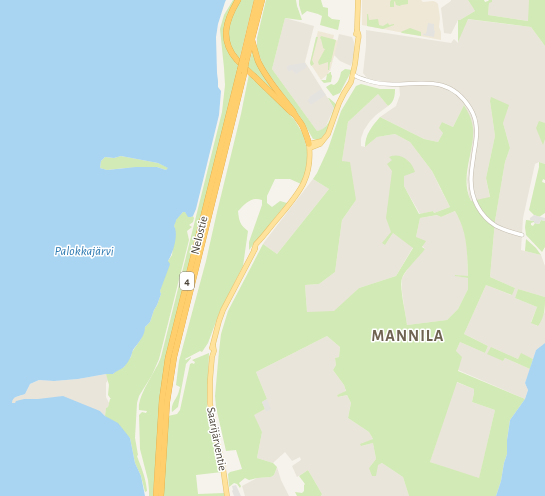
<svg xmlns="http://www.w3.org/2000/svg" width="545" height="496" font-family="'Alegreya Sans',sans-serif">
  <rect width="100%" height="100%" fill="#f6f3ec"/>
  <g fill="#eae5da">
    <polygon points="451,0 468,0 475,11 460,20 458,20 451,34 444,33 441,8 451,1"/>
    <polygon points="492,0 529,0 529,21 488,15 489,2 492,2"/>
    <polygon points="285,18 314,26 305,62 334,108 325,128 322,130 317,131 272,69"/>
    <polygon points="467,19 531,27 545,46 545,164 539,162 535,164 523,218 521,250 541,255 545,266 545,297 518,289 515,298 537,307 531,322 537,326 540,322 545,311 545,343 536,350 533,359 521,354 518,359 491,347 503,361 505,358 530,369 525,383 528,390 525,399 458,370 456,351 460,342 485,353 488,346 464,334 486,285 511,295 515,288 490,277 495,221 505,162 510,148 503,123 490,101 495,136 486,178 490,198 471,201 469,196 467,180 472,144 473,128 464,105 453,127 442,122 443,133 438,142 424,139 380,117 396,106 400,95 399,83 373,80 367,78 363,73 366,46 366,30 451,43 454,39 458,43 460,34"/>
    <polygon points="339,34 352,37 354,42 354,55 351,66 340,61 334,55"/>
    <polygon points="378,94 388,106 376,115 370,121 364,130 361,138 361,146 365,147 377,137 395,134 410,142 432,171 440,188 450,207 434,213 433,211 420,214 404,186 391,232 385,245 393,233 413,247 396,276 359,288 334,312 307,312 305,285 319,284 335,272 342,220 356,200 342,161 348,122"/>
    <polygon points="313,179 329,189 277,254 263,244 265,241"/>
    <polygon points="455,211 460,220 464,231 467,246 468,277 456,275 456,276 468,278 468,289 458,309 447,320 407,325 402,292 402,278 409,267 425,249 416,237 420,218 438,215 441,217"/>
    <polygon points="327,336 340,347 339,357 335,358 336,365 333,370 344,385 346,392 337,395 339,397 347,395 351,403 348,418 369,432 373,439 361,446 373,443 376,459 369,468 382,463 403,477 409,496 321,496 322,494 308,470 297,477 292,466 301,460 300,457 292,461 285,452 273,463 257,458 262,432 253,415 265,409 262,402 267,399 256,372"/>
    <polygon points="106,374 108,380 106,383 106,397 109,403 108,407 106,408 105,416 100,411 38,399 24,399 15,403 12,403 12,401 13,398 25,394 30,384 39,380 54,381 78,379"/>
    <polygon points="456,382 474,389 474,393 472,402 495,410 479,479 430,462"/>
    <polygon points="277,467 281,480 289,496 245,496 242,486 257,478 271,477 274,475"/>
  </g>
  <g fill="#efe8d6">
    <polygon points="362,0 421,0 423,2 433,1 436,2 438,4 440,18 439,27 441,32 441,40 362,25"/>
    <polygon points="318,31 334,35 333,39 338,41 330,71 329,71 328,74 321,80 310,63"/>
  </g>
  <g fill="#d2eab5" fill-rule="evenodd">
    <path d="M233 0H236L225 36 239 64 169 344 161 390 153 496H149V490L148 480 140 449 139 415 142 412 146 413 147 411 139 410C137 395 156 372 161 357L222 112 225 85 224 68 220 29 224 15Z"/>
    <path d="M240 0H254L239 61C237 56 233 52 231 47 223 32 232 14 240 0Z"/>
    <path d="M266 0H296L297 6 302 20H300L285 18 272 69 317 131C329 129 330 118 334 108L328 98H329L336 104V106C332 118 329 134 319 140L313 139 301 118 264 68 257 49V38Z"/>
    <polygon points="299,0 321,0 323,7 328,8 328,16 332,19 340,20 338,30 320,25 322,16 318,14 307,11 302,15 299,5"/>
    <polygon points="391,0 408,0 408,4 401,5 400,6 396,5 395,1 394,2 394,7 390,7 390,2"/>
    <polygon points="468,0 484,0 485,2 488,1 489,0 492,0 492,2 489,3 488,15 528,21 529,0 545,0 545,46 531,27 468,19 458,42 458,20 460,20 475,11"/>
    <polygon points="367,14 368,14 369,20 378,19 379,25 383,26 388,23 389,25 394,24 394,25 383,29 367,26"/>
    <polygon points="410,28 421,32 421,36 402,33 401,32 403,31"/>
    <polygon points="321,36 336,40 331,62 330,62 329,70 328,70 328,62 319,65 318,62 325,49 323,48 323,47 321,39 320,38"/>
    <polygon points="316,37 318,37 312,60 314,64 311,66 310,63"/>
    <polygon points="253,49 285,103 247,69"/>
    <path d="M345 69 352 70 343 87 340 93 333 96 326 87 331 84 334 85C339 82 340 77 341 72Z"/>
    <polygon points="330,72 331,72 331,74 332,76 331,82 324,83 321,80 326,80 327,74 328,74"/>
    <path d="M249 74 294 119 303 134 307 149 308 160 307 170 301 184 290 179H275L267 196V203L272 207 280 201 287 203 249 250V242L262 205V200C251 196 245 204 238 211 239 221 240 225 248 231L243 266 220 311 208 343 202 352 200 351 185 359 186 360 191 357V358L186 364 178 407 172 412C171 406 173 403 176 398 178 395 179 391 180 387L176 385 179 361 206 261 217 212 241 114Z"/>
    <path d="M361 84 380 89H395C395 96 394 102 388 106L378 94 348 122 342 161 350 162 356 200 342 220 335 272 319 284 305 285 307 312 334 311 359 288 396 276 413 248 393 233 385 245 382 243 391 232 386 218 392 171 387 164 392 160 389 157C400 152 412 161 415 172L404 176V186L419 214 433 211 434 213 450 207 432 171 410 142 395 134 377 137 365 147C365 135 372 126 380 117L424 139 438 142 443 133 439 128 442 122 453 127 464 105C468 112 472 119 473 128 475 151 459 178 471 201L490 197 486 178 495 136 490 101 491 97 509 105 503 123 510 148 505 162 495 221 490 277 515 288 512 295 486 285 464 334 488 346 485 353 460 342 456 351 462 357 458 371 525 399 510 420 507 440V454L504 463 501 481 496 496H409L403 477 382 463 378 465 376 476H372L369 468 376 459 373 443 361 446 360 444 373 439 369 432 348 418 351 403 347 395 338 397 337 395 346 391 344 385 333 370 336 365 335 358 339 357 340 347 327 336 256 372 267 399 262 402 265 409 254 415 262 432 257 458 273 463 277 467 274 475 271 477 257 478 249 480 245 478 239 483 241 486 240 488 237 484 234 483 229 487 228 474 230 472 242 469 236 450 226 451 216 407 215 396 219 351 221 334 228 311 263 244 277 254 329 189 313 179 317 173 328 149 341 111 356 86ZM455 211C468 233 467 253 468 276L455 275V276L468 278V289L458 309 447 320 407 325C406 314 399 288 402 278 405 270 420 256 425 249L422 247 426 241 416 237 420 218 437 215 441 217ZM457 382 474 389V393L472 402 495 410 479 478 430 462Z"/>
    <polygon points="539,121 545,123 545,139 543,145 536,128"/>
    <polygon points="121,156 158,163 169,168 166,170 157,167 125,168 107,170 100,168 101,161 105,157 114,158"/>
    <polygon points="539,162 545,164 545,180 543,179 542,182 545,183 545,213 539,217 534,215 529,210 539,167"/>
    <path d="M183 212H185L191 217 193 216 194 218 193 222 189 225 192 227 187 231 189 240 159 359 152 375 139 396 137 403 135 438 138 455 137 456C141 467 146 478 147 491L145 492 141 476 135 463 130 438 105 416 106 408 108 407 110 399H111L108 395 109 385 106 374H113L116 371 124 367 128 360 131 357 132 352 141 339 145 327 150 322 154 310 157 305 161 294 160 291 168 261 172 255 175 229 174 226C176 217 178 218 183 212Z"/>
    <polygon points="526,220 535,221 534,222 531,223 531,225 533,226 535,223 539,224 541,220 545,221 545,247 542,252 526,235 525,227"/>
    <polygon points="526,239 536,248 541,255 525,251"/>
    <path d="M518 289 545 297C545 309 545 316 538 326L531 323 537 307 515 298Z"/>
    <polygon points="491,347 518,359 521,353 533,359 530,369 505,358 503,361 487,354"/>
    <polygon points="209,353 207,408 220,460 222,472 196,475 198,494 224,493 224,496 163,496 168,416 177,414 180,410 190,364 192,363 194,364 195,362 192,360"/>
    <polygon points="308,470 322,494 321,496 297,496 295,492 302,493 304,491 304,485 305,484 299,476"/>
  </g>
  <g fill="#e5e3e0">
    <polygon points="428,23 434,24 434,30 435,31 434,37 423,35 424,33 426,34"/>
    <polygon points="302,63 305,63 307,67 296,74 292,70 289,72 286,67 290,65"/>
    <polygon points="321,89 326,95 311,105 307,100 310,98 309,97"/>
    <polygon points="534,215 545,218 545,221 541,220 539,224 534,223 534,221 530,220 530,218"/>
    <polygon points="267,399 271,409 266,412 262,402"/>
    <polygon points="236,485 241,496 234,496 232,491 233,490 232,486"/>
  </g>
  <g fill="#a9d4f2" fill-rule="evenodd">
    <path d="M0 0H226L225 2 218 24 216 37 217 73 218 81V87L221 91 219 115 196 209 193 216 191 217H188L185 212H183L176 220V221L174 226C179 234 173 253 168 261L170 264 169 267 160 291 161 294 157 305 154 310 150 322 145 327C145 336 138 343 133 350 132 352 132 354 131 356 130 359 126 365 124 367 120 370 116 371 113 374H106L78 379 54 381 39 380 30 384 25 394C20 396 12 396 12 403H15L16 401 24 399H38L63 396 100 411 105 416 118 423 130 438 135 463 141 476 145 496H0ZM121 156 158 163 168 168 166 170 157 167H136L107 170 100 168 101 161 105 157 114 158Z"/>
    <polygon points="545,343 545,496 496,496 501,481 504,463 507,454 507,440 510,420 525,399 528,390 525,383 536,350"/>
  </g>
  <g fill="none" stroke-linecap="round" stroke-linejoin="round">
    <defs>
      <path id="minor" d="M353 74C357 78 361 78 366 80 404 94 443 65 470 108 479 122 477 137 474 153 473 162 471 171 471 180 471 199 480 216 496 226 504 230 514 233 522 235"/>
      <g id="major">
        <polyline points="356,34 357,31 358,0"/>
        <path d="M310 148 320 144 328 134 339 103 344 93 351 82 355 64 358 40C359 37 359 34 357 31"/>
        <path d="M254 250 256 244C264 236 271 226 278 218 299 193 313 178 309 144L322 141"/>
        <polyline points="213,345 214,351 212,357 210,381 210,403 214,427 223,468 227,496"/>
        <polyline points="212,348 219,321 223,310 255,249"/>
      </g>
      <g id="highway">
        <path d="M238 0C226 20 219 40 237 60 243 66 249 72 255 77 267 89 279 100 291 112L294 114"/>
        <path d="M252 40C254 47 256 55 258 61 266 79 281 95 293 111 295 116 299 120 302 125 305 131 307 137 309 144"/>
        <polyline points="243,58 257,0"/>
        <polyline points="246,62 262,0"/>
        <polyline points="156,496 162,400 168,358 240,70"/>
        <polyline points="161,496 167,402 174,357 244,74"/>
      </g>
    </defs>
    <use href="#minor" stroke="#c2bbae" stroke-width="4.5"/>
    <use href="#major" stroke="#e6c16a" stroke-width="5.5"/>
    <use href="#highway" stroke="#e0a43c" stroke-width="6"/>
    <use href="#minor" stroke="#fff" stroke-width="3.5"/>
    <use href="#major" stroke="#ffe39c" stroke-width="4.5"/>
    <use href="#highway" stroke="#ffcf6e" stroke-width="5.5"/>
    <defs>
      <g id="highway-bridge">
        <polyline points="240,70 243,58"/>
        <polyline points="244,74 246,62"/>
      </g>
    </defs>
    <use href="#highway-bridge" stroke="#e0a43c" stroke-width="6" stroke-linecap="butt"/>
    <use href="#highway-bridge" stroke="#ffcf6e" stroke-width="5.5"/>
  </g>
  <g text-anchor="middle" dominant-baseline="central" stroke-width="3" stroke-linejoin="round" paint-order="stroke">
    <rect fill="#fff" stroke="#817c74" stroke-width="1" x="180" y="272" width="14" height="18" rx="3"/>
    <g font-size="11" font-weight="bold" fill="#4b4439">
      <text x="187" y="281">4</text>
    </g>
    <g font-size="12" fill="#4b4439" stroke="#fff">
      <text transform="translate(199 235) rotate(-76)">Nelostie</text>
      <text transform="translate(217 439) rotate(79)">Saarijärventie</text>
    </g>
    <g font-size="13" font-style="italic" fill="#2e7ab2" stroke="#fff">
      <text x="84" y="251">Palokkajärvi</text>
    </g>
    <g font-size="16" font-weight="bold" letter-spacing="1" fill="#6e6250" stroke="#fff">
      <text x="408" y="336">MANNILA</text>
    </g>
  </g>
</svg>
